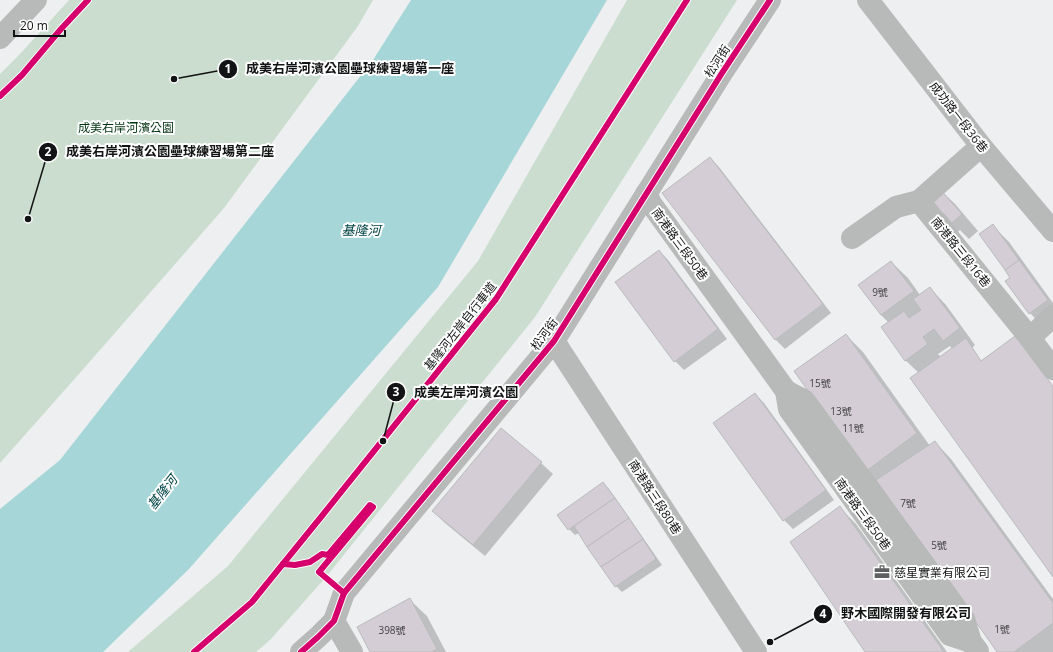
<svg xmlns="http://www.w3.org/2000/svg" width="1053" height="652" font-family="'Open Sans','Noto Sans TC',sans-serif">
  <rect width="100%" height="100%" fill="#edeff0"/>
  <g fill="#cbddce">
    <polygon points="69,0 373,0 358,26 224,208 86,366 0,463 0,74 21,53"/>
    <polygon points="627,0 737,0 535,317 326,577 270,640 256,652 128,652 228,566 478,261"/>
  </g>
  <polygon fill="#a6d6d8" points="411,0 607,0 438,287 188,570 103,652 0,652 0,509 60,460 373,60"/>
  <g fill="#0003" fill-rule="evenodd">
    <polygon points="710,158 719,167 831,313 785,349 776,340 664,193"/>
    <polygon points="938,188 955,204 978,231 969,239 960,230 954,235 937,218"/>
    <polygon points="993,226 1009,242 1053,303 1053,325 1046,330 1030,313 1012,278"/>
    <polygon points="659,251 668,260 727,339 684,370 675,361"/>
    <path d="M891 262 908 278 920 295 930 288 946 305 975 345 972 348 981 362 1053 386V575L919 373 905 360 889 323 881 315ZM950 346 952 349 941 357 938 354Z"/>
    <polygon points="846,335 863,352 930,446 935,442 951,459 1053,599 1053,652 999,652 865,471"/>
    <polygon points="755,394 764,403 834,500 793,529 784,520"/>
    <polygon points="541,463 553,474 485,556 445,523 433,511"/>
    <polygon points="603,483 609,489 662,565 622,592 616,586 579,533 575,535 569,529"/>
    <polygon points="840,508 856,524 947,652 866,652"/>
    <polygon points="410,600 427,616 446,652 371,652"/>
  </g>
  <g fill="#d4cdd5" stroke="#babbbb">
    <polygon points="710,157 823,304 775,340 662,193"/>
    <polygon points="938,187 962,214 952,223 943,213 936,219 921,201"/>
    <polygon points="993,224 1019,260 1005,270 979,234"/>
    <polygon points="659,250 718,329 674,362 615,282"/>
    <polygon points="1019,260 1048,300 1029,314 1005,281 1010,278 1005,270"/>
    <polygon points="891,261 914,291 881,315 858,285"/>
    <polygon points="930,287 960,328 943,341 934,329 923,337 928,344 905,361 881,327 904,311 909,318 921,310 913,299"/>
    <polygon points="846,334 917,433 865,472 794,371"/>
    <polygon points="1015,336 1053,386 1053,577 910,378 966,338 981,361"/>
    <polygon points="755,393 826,490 783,521 713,423"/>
    <polygon points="501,428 542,462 473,545 432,511"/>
    <polygon points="935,441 1053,603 1053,623 1014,652 997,652 876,480"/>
    <polygon points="603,482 615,498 568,530 557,515"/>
    <polygon points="615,498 629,518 587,547 574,526"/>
    <polygon points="840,506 944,652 865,652 790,542"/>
    <polygon points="629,518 643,539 601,567 587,547"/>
    <polygon points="643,539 656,559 615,587 601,567"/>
    <polygon points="410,598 437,649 432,652 370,652 357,627"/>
  </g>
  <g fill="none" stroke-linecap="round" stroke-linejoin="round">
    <g stroke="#b8b9b9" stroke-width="22">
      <polyline points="868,0 981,146 1053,231"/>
      <polyline points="0,38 36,0"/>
      <polyline points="646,194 652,205 786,391 789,409 950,635 971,642"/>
      <polyline points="919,201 1030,338 1053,369"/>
      <polyline points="852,238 896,207 919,201 981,146"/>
      <polyline points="1030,338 1053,316"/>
      <polyline points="554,341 756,652"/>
      <polyline points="786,391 804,400 964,619 971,642 978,651"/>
      <polyline points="334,621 352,652"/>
      <polyline points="301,652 318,637 334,621 344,593 554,341 722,73 770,0"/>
    </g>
    <defs>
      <g id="cycleway">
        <polyline points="0,96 22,75 61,29 88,0"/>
        <polyline points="283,564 295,565 310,562 322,554 328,555 370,505 373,507 319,572 344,593"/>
        <polyline points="194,652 252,602 321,517 496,299 687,0"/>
        <polyline points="301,652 318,637 334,621 344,593 554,341 722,73 770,0"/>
      </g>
    </defs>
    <use href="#cycleway" stroke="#fff" stroke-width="8"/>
    <use href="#cycleway" stroke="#d6006c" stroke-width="6"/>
  </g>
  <defs>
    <symbol id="office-bare" viewBox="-9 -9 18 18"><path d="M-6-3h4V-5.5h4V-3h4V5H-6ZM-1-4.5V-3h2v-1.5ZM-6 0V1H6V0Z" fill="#5f6061" stroke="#fff" stroke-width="2.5" paint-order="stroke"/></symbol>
  </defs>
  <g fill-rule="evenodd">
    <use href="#office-bare" x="871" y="561" width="22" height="22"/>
  </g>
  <g text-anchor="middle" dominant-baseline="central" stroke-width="4" stroke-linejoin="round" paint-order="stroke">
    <g font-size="10" fill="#424244">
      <text x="880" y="292">9號</text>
      <text x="820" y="383">15號</text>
      <text x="841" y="411">13號</text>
      <text x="853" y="428">11號</text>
      <text x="908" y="503">7號</text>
      <text x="939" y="545">5號</text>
      <text x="1002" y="629">1號</text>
      <text x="392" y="630">398號</text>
    </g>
    <g font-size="12" fill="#121314" stroke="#fff">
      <text transform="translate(717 61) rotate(-57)">松河街</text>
      <text transform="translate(959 117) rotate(52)">成功路一段36巷</text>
      <text transform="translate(680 244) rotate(54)">南港路三段50巷</text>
      <text transform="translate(961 252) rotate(51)">南港路三段16巷</text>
      <text transform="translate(460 326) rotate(-52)">基隆河左岸自行車道</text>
      <text transform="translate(544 334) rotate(-54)">松河街</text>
      <text transform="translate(655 497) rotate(57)">南港路三段80巷</text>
      <text transform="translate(863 514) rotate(54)">南港路三段50巷</text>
    </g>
    <g font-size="12" fill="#023310" stroke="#fff">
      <text x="126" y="127">成美右岸河濱公園</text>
    </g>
    <g font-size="12" fill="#121314" stroke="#fff" text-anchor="start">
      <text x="894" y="572">慈星實業有限公司</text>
    </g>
    <g font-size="13" font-style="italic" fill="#024446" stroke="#fff">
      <text x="361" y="230">基隆河</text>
      <text transform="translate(162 492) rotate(-52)">基隆河</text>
    </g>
  </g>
  <path fill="none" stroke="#121314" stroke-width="1.5" d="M174 79L228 69M28 219L48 152M383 441L396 392M770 642L823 614"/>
  <g fill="#121314" stroke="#fff" stroke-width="1.5">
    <circle cx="174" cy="79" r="4"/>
    <circle cx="28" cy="219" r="4"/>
    <circle cx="383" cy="441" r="4"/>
    <circle cx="770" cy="642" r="4"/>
    <circle cx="228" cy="69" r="10"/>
    <circle cx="48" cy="152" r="10"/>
    <circle cx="396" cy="392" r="10"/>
    <circle cx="823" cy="614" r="10"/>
  </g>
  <g font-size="12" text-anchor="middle" font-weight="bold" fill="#fff">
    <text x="228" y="73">1</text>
    <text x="48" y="156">2</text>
    <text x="396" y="396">3</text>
    <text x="823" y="618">4</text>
  </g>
  <g font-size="13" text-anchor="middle" font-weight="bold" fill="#121314" stroke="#fff" stroke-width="4" stroke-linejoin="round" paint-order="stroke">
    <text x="350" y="73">成美右岸河濱公園壘球練習場第一座</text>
    <text x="170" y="156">成美右岸河濱公園壘球練習場第二座</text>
    <text x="466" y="397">成美左岸河濱公園</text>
    <text x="906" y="618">野木國際開發有限公司</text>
  </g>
  <path d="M14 30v6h51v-6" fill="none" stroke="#121314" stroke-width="2"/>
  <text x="20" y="30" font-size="12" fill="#121314" stroke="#ffffff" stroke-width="3" paint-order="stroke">20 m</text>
</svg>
